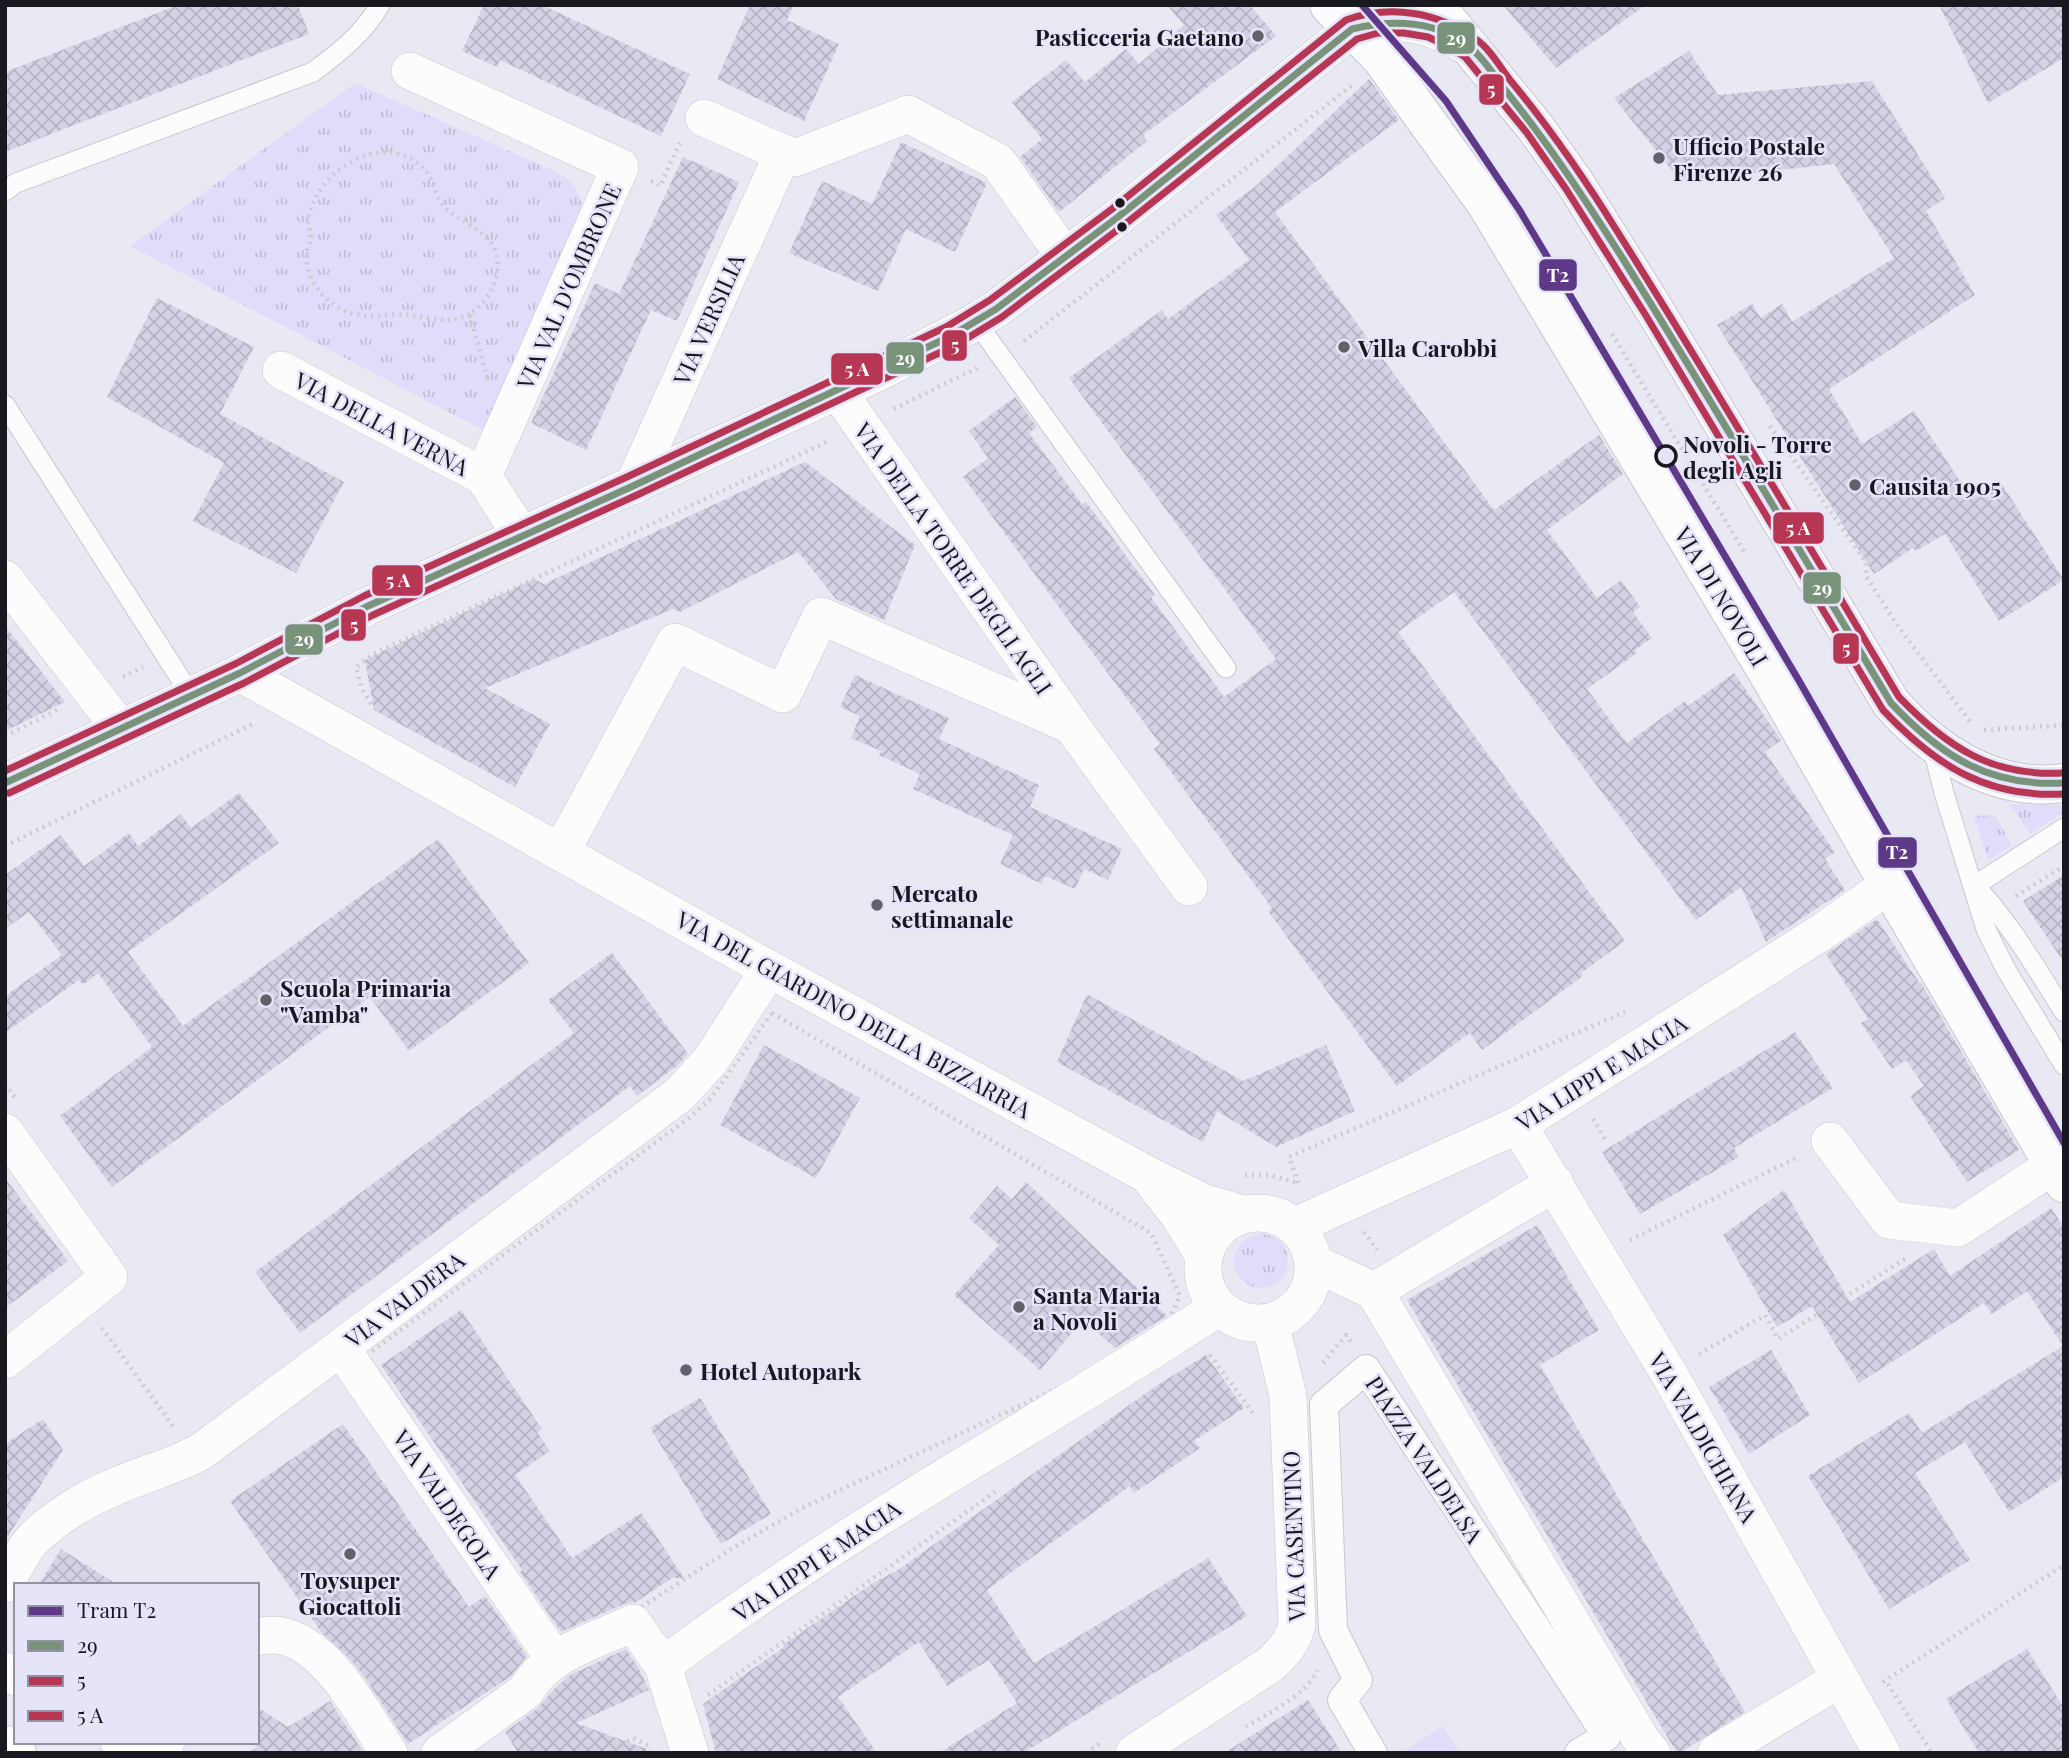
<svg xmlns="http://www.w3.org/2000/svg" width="2069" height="1758" font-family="'Playfair Display',serif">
  <defs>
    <pattern id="grass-tufts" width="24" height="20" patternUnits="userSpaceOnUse" patternTransform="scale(1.75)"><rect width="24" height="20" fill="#dfddfa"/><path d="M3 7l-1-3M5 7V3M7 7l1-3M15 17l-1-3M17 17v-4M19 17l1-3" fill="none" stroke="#bfbdd6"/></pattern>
    <pattern id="building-cross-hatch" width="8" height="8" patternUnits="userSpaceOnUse" patternTransform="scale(1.75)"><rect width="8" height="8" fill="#d4d3e5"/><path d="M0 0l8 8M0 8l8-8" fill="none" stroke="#b5b4c4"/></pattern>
  </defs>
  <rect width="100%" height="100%" fill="#e9e9f4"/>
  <g fill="url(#grass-tufts)">
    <path d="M355 83 557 172C575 183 583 195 582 217L483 430 130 246Z"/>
    <polygon points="2009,804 2064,805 2064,813 2030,834"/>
    <polygon points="1995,815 2012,846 1988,860 1974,816"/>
    <circle cx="1261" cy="1261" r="27"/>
  </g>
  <polygon fill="#dfddfa" points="1443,1726 1460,1753 1402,1753"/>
  <g fill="url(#building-cross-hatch)">
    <polygon points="178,5 298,5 309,34 5,152 5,72"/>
    <polygon points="484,5 542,5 690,74 661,136 500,60 497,67 462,51"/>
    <polygon points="750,5 794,5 787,20 839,44 804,121 717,79"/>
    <polygon points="1167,5 1250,5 1276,36 1143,135 1147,141 1059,212 1020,157 1042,139 1012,102 1066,60 1085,82 1126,49 1139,64 1184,25"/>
    <polygon points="1503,5 1646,5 1556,68"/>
    <polygon points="1939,5 2064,5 2064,58 1988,103"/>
    <polygon points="1689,51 1718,95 1872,81 1945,198 1926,211 1975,295 1829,389 1862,444 1914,411 1971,498 1999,480 2064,580 1999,621 1945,534 1916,551 1913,548 1874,574 1717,325 1752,304 1761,318 1782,304 1792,322 1894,258 1834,164 1680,181 1614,98"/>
    <polygon points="1369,79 1399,120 1275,212 1494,510 1599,435 1623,474 1547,530 1597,598 1621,580 1640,607 1633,612 1652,638 1635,650 1637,653 1587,689 1627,743 1685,701 1688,706 1734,673 1781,740 1765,752 1835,852 1825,859 1845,890 1766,942 1741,887 1696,920 1454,592 1398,632 1625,941 1581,973 1583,976 1482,1050 1470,1033 1397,1086 1268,911 1272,908 1154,749 1160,744 963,477 988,458 969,431 1015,397 1037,427 1029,433 1082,504 1086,502 1155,595 1151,597 1224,697 1276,659 1069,378 1162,310 1168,319 1249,260 1216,215 1256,186"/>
    <polygon points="901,142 987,183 955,252 906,229 878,291 789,253 822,181 872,204"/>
    <polygon points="683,157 739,182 677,321 651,310 586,450 531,423 595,283 619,294"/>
    <polygon points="157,298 254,347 220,414 344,482 296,573 193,521 224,463 107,397"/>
    <polygon points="805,462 915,545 884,620 836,599 798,552 680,612 673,609 485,688 550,724 515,787 374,710 365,660 534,579 544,584"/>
    <polygon points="5,626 65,702 5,731"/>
    <polygon points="855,675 949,718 939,739 1039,785 1030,807 1122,849 1108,880 1084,869 1075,889 1045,876 1042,884 1000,864 1013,835 913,789 920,774 879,755 881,751 851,738 860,716 840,707"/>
    <polygon points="239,793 279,843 128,952 183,1026 438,839 529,963 409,1051 370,997 112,1187 60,1116 152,1047 98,973 83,985 79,980 5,1033 5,996 62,955 29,912 5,929 5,875 61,835 84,866 129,833 138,846 181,814 191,828"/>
    <polygon points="2064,875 2064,963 2023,901"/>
    <polygon points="1877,919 1920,984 1921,983 2019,1150 1967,1182 1910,1096 1924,1086 1906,1060 1892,1069 1861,1023 1868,1019 1826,954"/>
    <polygon points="612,953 688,1054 678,1065 637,1096 630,1086 300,1333 255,1272 574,1033 548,1000"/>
    <polygon points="1087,994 1243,1081 1326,1045 1355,1111 1276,1147 1217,1111 1203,1142 1057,1062"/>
    <polygon points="1795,1032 1833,1088 1734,1148 1739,1157 1640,1214 1602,1152"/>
    <polygon points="764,1045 860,1098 816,1178 720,1125"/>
    <polygon points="5,1178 68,1261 5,1308"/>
    <polygon points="1026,1182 1167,1316 1115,1348 1083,1320 1040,1370 954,1295 999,1245 969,1218 997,1186 1012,1199"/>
    <polygon points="1784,1190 1850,1302 1934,1249 1950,1276 2051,1208 2064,1227 2064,1477 2009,1512 1965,1442 1915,1473 1970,1560 1889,1609 1808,1476 1909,1413 1922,1433 2063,1346 2027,1291 1992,1314 1984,1303 1859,1383 1812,1306 1777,1327 1723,1235"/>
    <polygon points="1537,1225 1599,1330 1540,1365 1745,1712 1680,1753 1677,1753 1407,1300"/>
    <polygon points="461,1310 542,1429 537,1432 550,1451 515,1475 572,1558 641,1513 684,1578 672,1578 636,1602 624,1604 561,1632 520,1572 522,1570 381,1365"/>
    <polygon points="1771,1350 1810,1415 1749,1454 1709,1387"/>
    <polygon points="1206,1355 1244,1408 1194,1441 1200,1448 1134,1493 1130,1486 987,1590 1034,1663 1208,1558 1247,1616 1023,1753 939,1753 1017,1703 989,1660 947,1686 919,1642 838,1697 877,1753 716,1753 703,1704 784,1647 783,1645 873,1583 898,1570 1156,1386"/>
    <polygon points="700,1398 771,1514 721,1544 650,1428"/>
    <polygon points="43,1419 63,1450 5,1541 5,1444"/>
    <polygon points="343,1424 469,1607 485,1596 527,1656 511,1676 408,1744 368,1682 350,1659 321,1632 230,1501"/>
    <polygon points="61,1549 118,1585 39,1585"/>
    <polygon points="626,1649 638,1667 649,1690 576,1723 647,1749 646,1753 518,1753 505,1732 538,1708 551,1692 570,1675"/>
    <polygon points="2027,1649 2064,1708 2064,1753 1979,1753 1946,1699"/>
    <polygon points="1308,1700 1342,1753 1224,1753"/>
    <polygon points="330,1701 364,1753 248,1753 257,1747 257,1707 288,1727"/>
  </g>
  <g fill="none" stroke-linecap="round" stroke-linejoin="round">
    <defs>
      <g id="service">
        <path d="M5 191 16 183 313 72C340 52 363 34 380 5"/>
        <polyline points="976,322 1226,668"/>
        <polyline points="5,405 191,695"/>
        <polyline points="1932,744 1944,793 1986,929 2005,968 2064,1065"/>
        <polyline points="1974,886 2064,828"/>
        <path d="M1975 886C2011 924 2036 968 2064 1012"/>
      </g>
      <polyline id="pedestrian" points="1373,1753 1342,1700 1358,1680 1333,1630 1324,1405 1366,1369 1607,1736 1579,1753"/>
      <g id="minor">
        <path d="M1352 29C1400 17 1428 22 1470 48"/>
        <polyline points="410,71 620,167 483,476 521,535"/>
        <polyline points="704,118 783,153"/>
        <polyline points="281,370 483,476"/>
        <polyline points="837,390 1071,725 1189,887"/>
        <polyline points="633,486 783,153 795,158 908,114 998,162 1065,257"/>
        <polyline points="5,579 120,728"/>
        <polyline points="240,673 769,969 1148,1175 1205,1203 1243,1214"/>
        <polyline points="5,783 240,673 368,606 877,373 970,325 996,309 1118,217 1352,29 1367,5"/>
        <polyline points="561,852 675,642 783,694 821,616 1071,725"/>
        <polyline points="1518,1125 1668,1372 1882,1753"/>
        <polyline points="5,1132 109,1277 5,1360"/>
        <polyline points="1830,1141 1889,1220 1958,1228 2054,1165"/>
        <polyline points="1152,1181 1180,1217 1204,1256"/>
        <circle cx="1258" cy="1268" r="55"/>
        <polyline points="1295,1226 1518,1125 1825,930 1889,885"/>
        <polyline points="1314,1263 1374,1291 1642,1741 1652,1753"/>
        <polyline points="1374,1291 1555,1183"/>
        <polyline points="341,1348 555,1660"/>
        <path d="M5 1584C14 1570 22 1550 34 1538 55 1518 85 1499 112 1488 142 1474 174 1467 202 1451L680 1094 711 1060 769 969"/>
        <path d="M257 1637C317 1620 362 1713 389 1753"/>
        <path d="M663 1666C699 1637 737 1612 775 1586 919 1487 1073 1404 1219 1307"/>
        <polyline points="5,1671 16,1677"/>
        <polyline points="119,1742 135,1753"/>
        <polyline points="159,1753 166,1742"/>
        <path d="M440 1753 526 1691C545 1654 597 1640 633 1623L663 1666 690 1753"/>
        <path d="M1134 1753 1271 1664C1284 1651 1293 1642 1297 1624L1288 1396 1270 1322"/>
        <polyline points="1716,1753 1840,1679"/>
      </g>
      <g id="tertiary">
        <polyline points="1329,5 1381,58 1487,205 1775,685 1889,885 2064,1183"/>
        <path d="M1435 5 1535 127 1575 183 1654 309 1891 703C1934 752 1995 793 2064 783"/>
      </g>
      <polyline id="primary" points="5,1745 17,1753"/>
    </defs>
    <use href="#service" stroke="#c7c7cf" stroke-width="21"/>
    <use href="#pedestrian" stroke="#c7c7cf" stroke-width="30"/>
    <use href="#minor" stroke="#c7c7cf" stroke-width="38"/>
    <use href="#tertiary" stroke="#c7c7cf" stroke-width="40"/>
    <use href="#primary" stroke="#c7c7cf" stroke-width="40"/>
    <g stroke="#cbcbce" stroke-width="4.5" stroke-dasharray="2 5" stroke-linecap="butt">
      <polyline points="651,181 660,186 680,143"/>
      <path d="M470 314C445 325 434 318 409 315 391 313 372 318 355 314 329 309 303 280 307 252 307 247 311 242 311 237 311 232 308 227 308 221 309 211 314 200 319 192 340 158 391 136 423 168 434 179 434 193 443 205 455 219 473 224 486 237 510 261 494 297 470 314L487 378"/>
      <polyline points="1612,334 1745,553"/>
      <polyline points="1024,341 1354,84"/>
      <polyline points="894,409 977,368"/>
      <polyline points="1770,426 1866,562 1866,576 1897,625 1972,724"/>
      <polyline points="123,677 143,667"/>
      <polyline points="371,704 362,689 356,667 371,655 829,441"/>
      <polyline points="1984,730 2064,725"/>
      <polyline points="5,736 61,708"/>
      <polyline points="5,846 255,723"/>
      <polyline points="2016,896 2064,866"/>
      <polygon points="772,1013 1151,1233 1180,1296 1169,1319 1124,1357 802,1508 728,1551 586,1643 569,1647 555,1634 367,1355 689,1118 711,1098"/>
      <polyline points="5,1084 16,1099"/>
      <polyline points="1593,1119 1607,1142"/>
      <polyline points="1245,1175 1269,1175 1298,1183"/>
      <polyline points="1298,1183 1289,1157 1625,1012"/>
      <polyline points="1364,1232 1377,1250"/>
      <polyline points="1630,1240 1798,1157"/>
      <polyline points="102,1328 173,1426"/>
      <polyline points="1699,1354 1765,1315 1778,1339 1905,1259"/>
      <polyline points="1210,1355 1253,1413"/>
      <polyline points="1323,1363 1346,1335 1352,1343"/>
      <polyline points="1883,1682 2064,1565"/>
      <polyline points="1888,1684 1932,1753"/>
      <polyline points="708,1695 995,1492"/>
      <path d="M1246 1727C1267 1714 1308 1694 1317 1670"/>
      <polyline points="610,1753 633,1738 649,1746 650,1750"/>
      <polyline points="1086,1753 1099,1744"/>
    </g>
    <use href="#service" stroke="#fcfcfd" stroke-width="19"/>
    <use href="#pedestrian" stroke="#fcfcfd" stroke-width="28"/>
    <use href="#minor" stroke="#fcfcfd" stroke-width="37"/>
    <use href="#tertiary" stroke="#fcfcfd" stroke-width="38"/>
    <use href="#primary" stroke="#fcfcfd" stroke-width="38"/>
    <defs>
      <path id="bus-1" d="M5 783 240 673 368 606 633 486 951 336 996 309 1118 217 1352 29C1393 19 1438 20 1472 49 1485 60 1495 77 1505 90 1549 144 1586 201 1623 259 1715 406 1802 555 1891 703 1941 756 1989 787 2064 783"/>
      <path id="bus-2" d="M9 793 244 683 373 615 637 495 956 345 1002 317 1124 225 1357 39 1378 33H1404L1428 37 1445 45 1465 57 1527 133 1566 189 1645 314 1883 710C1935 765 1986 798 2064 794"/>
      <path id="bus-3" d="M5 771 235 664 364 596 629 476 946 327 990 300 1112 209 1346 20C1391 4 1438 12 1477 40 1490 49 1500 67 1510 80 1550 128 1584 178 1617 231 1714 385 1806 541 1899 697 1947 747 1992 777 2063 773"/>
    </defs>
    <use href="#bus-1" stroke="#e5e4f9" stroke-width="12"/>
    <use href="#bus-2" stroke="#e5e4f9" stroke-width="12"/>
    <use href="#bus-3" stroke="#e5e4f9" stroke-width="12"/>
    <use href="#bus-1" stroke="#79937a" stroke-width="7"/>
    <use href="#bus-2" stroke="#b73654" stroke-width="7"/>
    <use href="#bus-3" stroke="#b73654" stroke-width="7"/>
    <defs>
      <polyline id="tram-1" points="1362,5 1446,101 1520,211 1798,679 2064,1143"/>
    </defs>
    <use href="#tram-1" stroke="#e5e4f9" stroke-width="12"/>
    <use href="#tram-1" stroke="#5d3988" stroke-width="7"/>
  </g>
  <g fill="#61616a" stroke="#e5e4f9" stroke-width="2.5">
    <circle cx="1258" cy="36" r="7"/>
    <circle cx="1659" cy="158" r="7"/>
    <circle cx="1344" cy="347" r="7"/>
    <circle cx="1855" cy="485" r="7"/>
    <circle cx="877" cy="905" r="7"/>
    <circle cx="266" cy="1000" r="7"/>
    <circle cx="1019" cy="1307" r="7"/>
    <circle cx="686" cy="1370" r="7"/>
    <circle cx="350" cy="1554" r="7"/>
  </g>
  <g fill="#18181f" stroke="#e5e4f9" stroke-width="2.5">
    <circle cx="1120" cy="203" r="6"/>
    <circle cx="1122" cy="227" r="6"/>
  </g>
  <circle fill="#e5e4f9" stroke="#18181f" stroke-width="3.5" cx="1666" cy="456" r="10"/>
  <g text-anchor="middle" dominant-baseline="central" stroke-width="5" stroke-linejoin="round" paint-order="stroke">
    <g font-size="23" font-weight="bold" fill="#18181f" stroke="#e5e4f9" text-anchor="start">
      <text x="1244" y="36" text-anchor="end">Pasticceria Gaetano</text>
      <text x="1673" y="145">Ufficio Postale<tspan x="1673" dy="26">Firenze 26</tspan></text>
      <text x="1358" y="347">Villa Carobbi</text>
      <text x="1869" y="485">Causita 1905</text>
      <text x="891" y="892">Mercato<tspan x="891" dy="26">settimanale</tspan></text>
      <text x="280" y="987">Scuola Primaria<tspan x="280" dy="26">"Vamba"</tspan></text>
      <text x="1033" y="1294">Santa Maria<tspan x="1033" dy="26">a Novoli</tspan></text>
      <text x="700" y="1370">Hotel Autopark</text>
      <text x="350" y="1579" text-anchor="middle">Toysuper<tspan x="350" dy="26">Giocattoli</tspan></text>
    </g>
    <g font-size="23" fill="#18181f" stroke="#e5e4f9">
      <text transform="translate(568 286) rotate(-66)">VIA VAL D'OMBRONE</text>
      <text transform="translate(708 319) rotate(-66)">VIA VERSILIA</text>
      <text transform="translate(382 423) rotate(28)">VIA DELLA VERNA</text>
      <text transform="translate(954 558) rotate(55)">VIA DELLA TORRE DEGLI AGLI</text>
      <text transform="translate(1722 596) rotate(59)">VIA DI NOVOLI</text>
      <text transform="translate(854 1014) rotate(29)">VIA DEL GIARDINO DELLA BIZZARRIA</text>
      <text transform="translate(1601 1072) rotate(-32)">VIA LIPPI E MACIA</text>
      <text transform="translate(404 1299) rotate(-37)">VIA VALDERA</text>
      <text transform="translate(1704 1437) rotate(60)">VIA VALDICHIANA</text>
      <text transform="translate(1425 1459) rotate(57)">PIAZZA VALDELSA</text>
      <text transform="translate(448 1504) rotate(56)">VIA VALDEGOLA</text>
      <text transform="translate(1293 1536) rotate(-92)">VIA CASENTINO</text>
      <text transform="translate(816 1560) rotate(-34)">VIA LIPPI E MACIA</text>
    </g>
    <g font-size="23" font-weight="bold" fill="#18181f" stroke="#e5e4f9" text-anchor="start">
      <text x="1683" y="443">Novoli - Torre<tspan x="1683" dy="26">degli Agli</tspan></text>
    </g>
  </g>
  <g stroke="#e5e4f9" stroke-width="2.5">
    <rect x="1436" y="21" width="40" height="34" rx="7" fill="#79937a"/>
    <rect x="1478" y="73" width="27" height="33" rx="7" fill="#b73654"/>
    <rect x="1538" y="258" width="40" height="34" rx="7" fill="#5d3988"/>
    <rect x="941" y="329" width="27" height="33" rx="7" fill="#b73654"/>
    <rect x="885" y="341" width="40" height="34" rx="7" fill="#79937a"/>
    <rect x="830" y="352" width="54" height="34" rx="7" fill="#b73654"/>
    <rect x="1772" y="511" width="53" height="34" rx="7" fill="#b73654"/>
    <rect x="371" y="564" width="53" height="33" rx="7" fill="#b73654"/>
    <rect x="1802" y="571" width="40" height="34" rx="7" fill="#79937a"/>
    <rect x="340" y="608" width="27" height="34" rx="7" fill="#b73654"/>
    <rect x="284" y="623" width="40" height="33" rx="7" fill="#79937a"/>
    <rect x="1832" y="632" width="28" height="33" rx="7" fill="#b73654"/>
    <rect x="1877" y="836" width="41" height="33" rx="7" fill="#5d3988"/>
  </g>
  <g font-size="19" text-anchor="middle" font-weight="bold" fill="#fff">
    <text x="1456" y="45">29</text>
    <text x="1491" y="96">5</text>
    <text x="1558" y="282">T2</text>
    <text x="955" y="352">5</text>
    <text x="905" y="365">29</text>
    <text x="857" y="376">5 A</text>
    <text x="1798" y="535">5 A</text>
    <text x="398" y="587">5 A</text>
    <text x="1822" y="595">29</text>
    <text x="354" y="632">5</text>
    <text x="304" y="646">29</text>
    <text x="1846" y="655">5</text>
    <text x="1897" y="859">T2</text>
  </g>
  <rect width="2069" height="1758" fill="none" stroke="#18181f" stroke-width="14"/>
  <rect x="14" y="1583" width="245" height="161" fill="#e5e4f9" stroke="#9392a2" stroke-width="2"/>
  <rect x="28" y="1606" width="35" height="10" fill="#5d3988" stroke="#9392a2" stroke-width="2"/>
  <text x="77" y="1618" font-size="21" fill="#18181f">Tram T2</text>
  <rect x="28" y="1641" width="35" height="10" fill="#79937a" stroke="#9392a2" stroke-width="2"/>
  <text x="77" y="1653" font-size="21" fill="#18181f">29</text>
  <rect x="28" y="1676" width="35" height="10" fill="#b73654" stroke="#9392a2" stroke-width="2"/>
  <text x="77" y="1688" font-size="21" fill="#18181f">5</text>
  <rect x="28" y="1711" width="35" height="10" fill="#b73654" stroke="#9392a2" stroke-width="2"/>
  <text x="77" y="1723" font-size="21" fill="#18181f">5 A</text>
</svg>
